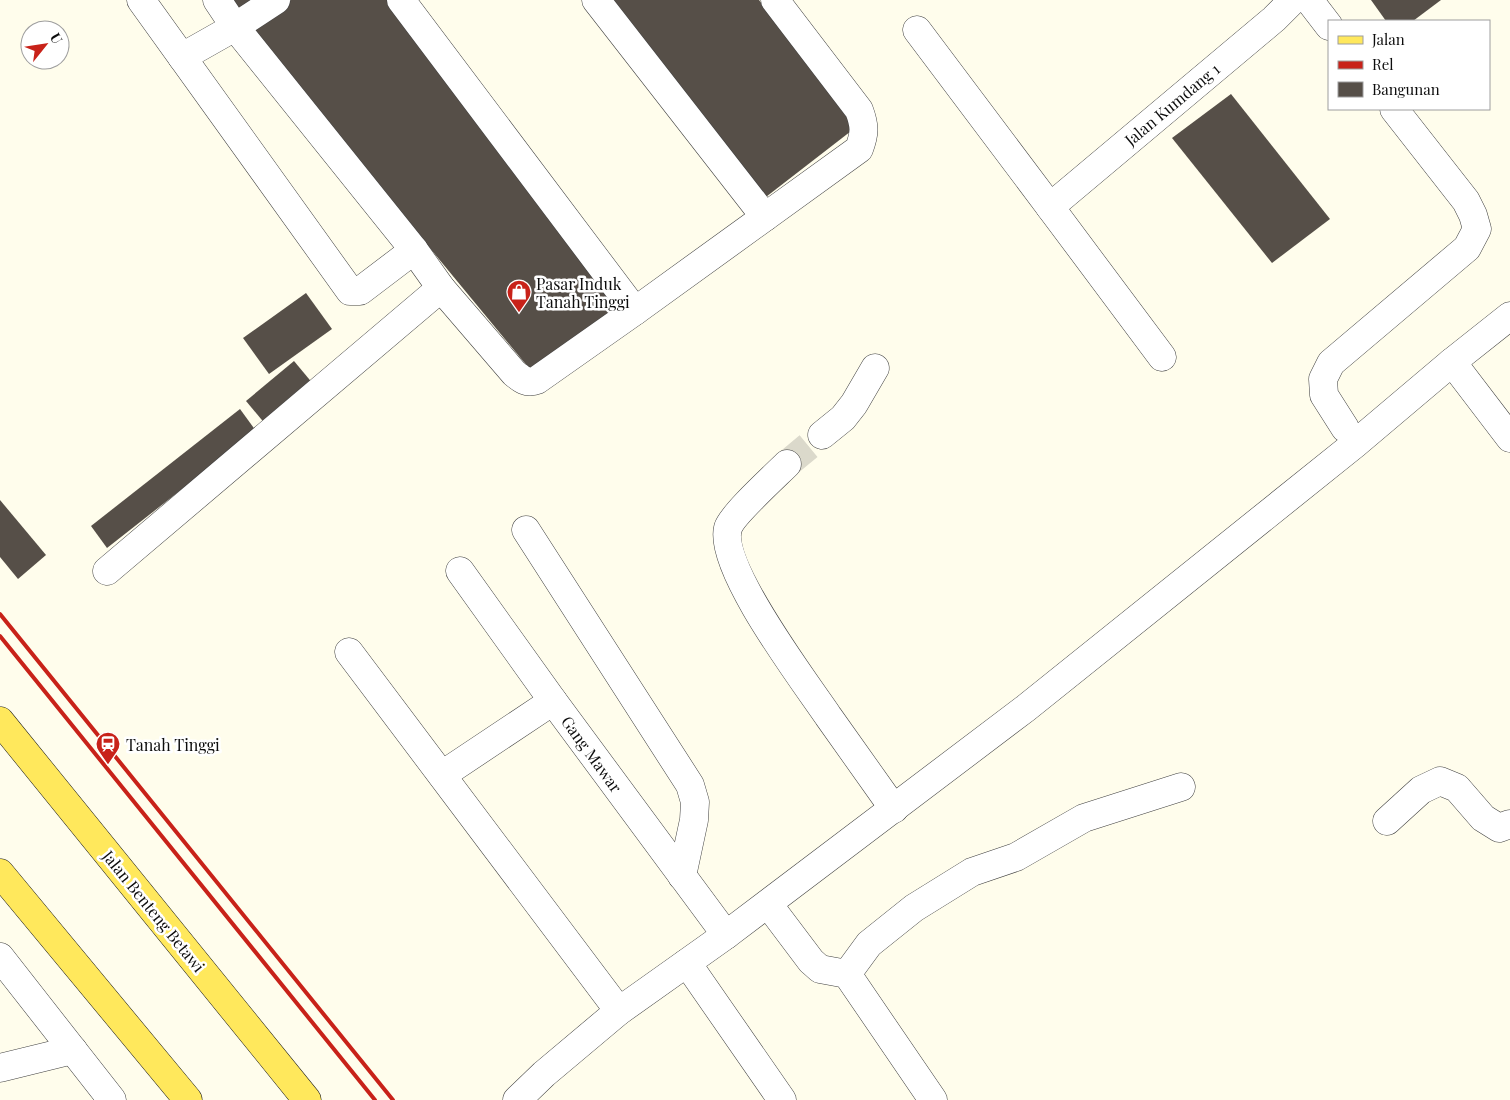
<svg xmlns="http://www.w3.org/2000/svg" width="1510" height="1100" font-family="'Playfair Display',serif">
  <rect width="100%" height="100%" fill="#fffdec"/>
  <g fill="#564f48">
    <polygon points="224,0 261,0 236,17"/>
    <polygon points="291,0 390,0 625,310 533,373 249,29"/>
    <polygon points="606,0 759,0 855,128 762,200"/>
    <polygon points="1371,0 1441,0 1413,21 1386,21"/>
    <polygon points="1231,94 1330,219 1272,263 1172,138"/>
    <polygon points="306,293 332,329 269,374 243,338"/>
    <polygon points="294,361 314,385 266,425 246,401"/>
    <polygon points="240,409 256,431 107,548 91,526"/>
    <polygon points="0,500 46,555 18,579 0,557"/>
  </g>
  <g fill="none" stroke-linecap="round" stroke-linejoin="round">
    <polyline stroke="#dbd9cb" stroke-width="28" stroke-dasharray="28 14" stroke-linecap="butt" points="787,464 822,435"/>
    <defs>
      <g id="minor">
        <polyline points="141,0 350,291 360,291 414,250"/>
        <path d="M217 0 235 27 414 250 441 288 514 373C521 379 527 384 537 380L635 311 859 149C865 133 865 126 859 110L775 0"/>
        <polyline points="401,0 635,311"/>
        <polyline points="596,0 765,217"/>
        <polyline points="1309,0 1329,26"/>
        <polyline points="917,30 1050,207"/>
        <polyline points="182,57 235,27 276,0"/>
        <polyline points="1162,357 1050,207 1274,19 1293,0"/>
        <polyline points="1452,362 1510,438"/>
        <polyline points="1345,428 1324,395 1323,379 1331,363 1467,248 1477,229 1473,215 1466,201 1394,109"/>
        <polyline points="822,435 843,418 854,404 875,368"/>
        <path d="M787 464C775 476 732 515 728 528 717 566 805 682 828 716 850 747 872 778 894 809"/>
        <polyline points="526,530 690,785 695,802 694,820 682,876"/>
        <polyline points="107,571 441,288"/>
        <polyline points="460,571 553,701 726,935"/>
        <polyline points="349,652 619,1011"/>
        <polyline points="442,775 553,701"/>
        <polyline points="1387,821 1421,790 1440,781 1457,788 1483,818 1499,828 1510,824"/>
        <polyline points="768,904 811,961 820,969 847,974 933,1100"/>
        <polyline points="0,957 112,1100"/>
        <polyline points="687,963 782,1100"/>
        <polyline points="847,974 869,944 914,908 972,872 1016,857 1084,818 1181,787"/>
        <polyline points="0,1068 73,1050"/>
        <polyline points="517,1100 544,1074 619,1011 726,935 1026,708 1355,444 1452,362 1510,316"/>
      </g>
      <g id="major">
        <polyline points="0,721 307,1100"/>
        <polyline points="0,873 188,1100"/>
      </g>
    </defs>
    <use href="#minor" stroke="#404040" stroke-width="29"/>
    <use href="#major" stroke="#1e1e1e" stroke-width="29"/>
    <use href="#minor" stroke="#fff" stroke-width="28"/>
    <use href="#major" stroke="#ffe85c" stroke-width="28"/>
    <g stroke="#c82219" stroke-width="4">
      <polyline points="0,614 393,1100"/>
      <polyline points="0,636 375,1100"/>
    </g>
  </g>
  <defs>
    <symbol id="shop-pin" viewBox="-11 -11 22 30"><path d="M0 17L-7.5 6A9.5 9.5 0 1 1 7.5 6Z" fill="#c82219" stroke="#fff"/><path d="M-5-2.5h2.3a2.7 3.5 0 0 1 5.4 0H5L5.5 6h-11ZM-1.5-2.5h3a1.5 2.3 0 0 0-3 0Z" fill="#fff"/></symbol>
    <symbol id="station-pin" viewBox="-11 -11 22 30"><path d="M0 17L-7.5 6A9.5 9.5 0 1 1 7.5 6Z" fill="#c82219" stroke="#fff"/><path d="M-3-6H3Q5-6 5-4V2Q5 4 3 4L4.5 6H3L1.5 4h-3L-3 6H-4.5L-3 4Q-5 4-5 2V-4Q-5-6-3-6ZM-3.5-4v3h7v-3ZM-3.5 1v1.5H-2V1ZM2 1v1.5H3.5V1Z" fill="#fff"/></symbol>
  </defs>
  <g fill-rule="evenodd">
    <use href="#shop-pin" x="505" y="278" width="28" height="38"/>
    <use href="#station-pin" x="94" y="730" width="28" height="38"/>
  </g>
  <g text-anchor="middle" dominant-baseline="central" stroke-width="5" stroke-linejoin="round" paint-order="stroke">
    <g font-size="16" fill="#0d0d0d" stroke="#fff">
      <text transform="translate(1172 104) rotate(-40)">Jalan Kumdang 1</text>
      <text transform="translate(592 754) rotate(54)">Gang Mawar</text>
      <text transform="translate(154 911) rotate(51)">Jalan Benteng Betawi</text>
    </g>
    <g font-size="16" fill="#0d0d0d" stroke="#fff" text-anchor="start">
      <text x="536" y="283">Pasar Induk<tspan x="536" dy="18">Tanah Tinggi</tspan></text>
      <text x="126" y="744">Tanah Tinggi</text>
    </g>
  </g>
  <rect x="1328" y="20" width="162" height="90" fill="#ffffff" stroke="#9e9e9e"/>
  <rect x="1338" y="36" width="25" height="8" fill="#ffe85c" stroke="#9e9e9e"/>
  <text x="1372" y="45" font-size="15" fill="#0d0d0d">Jalan</text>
  <rect x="1338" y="61" width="25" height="8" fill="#c82219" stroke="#9e9e9e"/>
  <text x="1372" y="70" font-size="15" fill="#0d0d0d">Rel</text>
  <rect x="1338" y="82" width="25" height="15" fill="#564f48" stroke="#9e9e9e"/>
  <text x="1372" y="95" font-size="15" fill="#0d0d0d">Bangunan</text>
  <g transform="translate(45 45) rotate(60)"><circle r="24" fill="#ffffff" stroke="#9e9e9e"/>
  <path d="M0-4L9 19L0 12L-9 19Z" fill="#c82219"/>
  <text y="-8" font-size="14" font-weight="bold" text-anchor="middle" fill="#0d0d0d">U</text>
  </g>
</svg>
